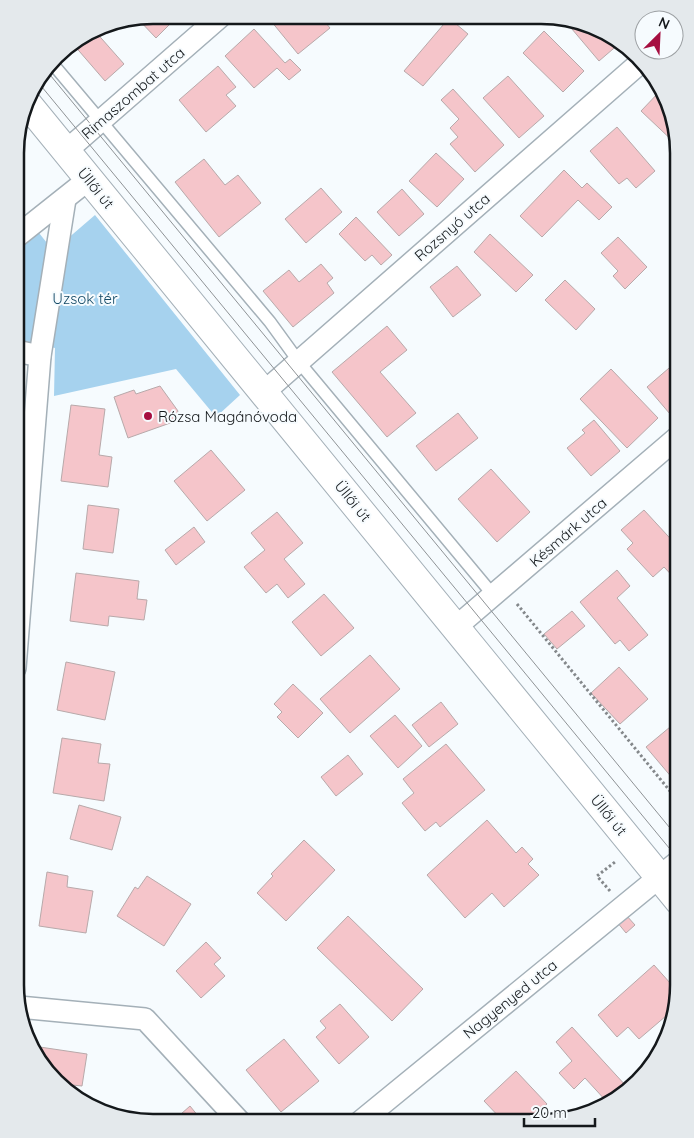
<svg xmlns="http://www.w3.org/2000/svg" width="694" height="1138" font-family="Quicksand,sans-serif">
  <rect width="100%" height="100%" fill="#f6fbfe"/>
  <polygon fill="#a6d2ee" points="95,215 240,395 216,417 176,369 54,396 55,348 16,339 16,252 39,233 51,248 66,240"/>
  <g fill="#f5c5ca" stroke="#b8a9aa">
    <polygon points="153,15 179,15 156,38 138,19"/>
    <polygon points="278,16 320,16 330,28 298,54 271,21"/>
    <polygon points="449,18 468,34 423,86 404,71"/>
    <polygon points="570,19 620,43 599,61 566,22"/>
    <polygon points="254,29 285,63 290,59 301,70 289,80 277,68 254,88 225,56"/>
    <polygon points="94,30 124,64 105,81 73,44"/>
    <polygon points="544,31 584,71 563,92 523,53"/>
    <polygon points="218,66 236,87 226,95 236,106 206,132 179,100"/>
    <polygon points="508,76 544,116 519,138 483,98"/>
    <polygon points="453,89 504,145 475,172 450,144 458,137 450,128 459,119 441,100"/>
    <polygon points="661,90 669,100 678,146 641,111"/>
    <polygon points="617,127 655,171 636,188 627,178 619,184 590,151"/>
    <polygon points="436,153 464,179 437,207 409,181"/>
    <polygon points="204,159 225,185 238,175 261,203 219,237 175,182"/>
    <polygon points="564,170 582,188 587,183 612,207 599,220 578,200 542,237 520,216"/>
    <polygon points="321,188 342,212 306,243 285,219"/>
    <polygon points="402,189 424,214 399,236 377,212"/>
    <polygon points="356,217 392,255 381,265 372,255 365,261 339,234"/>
    <polygon points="490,234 533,275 516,292 474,252"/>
    <polygon points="618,237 647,267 625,289 613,276 618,271 601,253"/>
    <polygon points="321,264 333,278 327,283 334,293 293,327 263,291 289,270 299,282"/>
    <polygon points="457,266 481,295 453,317 430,287"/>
    <polygon points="565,280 595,309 576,330 545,300"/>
    <polygon points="387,326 407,350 380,372 416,413 387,437 332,372"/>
    <polygon points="676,362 679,365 679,406 670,414 647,387"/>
    <polygon points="611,369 658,418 627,448 580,399"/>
    <polygon points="160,386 178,411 173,422 128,438 114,397 134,390 136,394"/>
    <polygon points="71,405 105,409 99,455 112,457 108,487 61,481"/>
    <polygon points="458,413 478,438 436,471 416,446"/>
    <polygon points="594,420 620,451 591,476 567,448 585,433 582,430"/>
    <polygon points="211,450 245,490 207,521 174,481"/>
    <polygon points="491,469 530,512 497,542 458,499"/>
    <polygon points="679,485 679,502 670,492"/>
    <polygon points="88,505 119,509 113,553 83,549"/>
    <polygon points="644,510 679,548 679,583 664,567 653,577 627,549 633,543 621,530"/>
    <polygon points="277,512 303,543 284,559 305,584 288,598 277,584 266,593 244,567 265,550 251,533"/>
    <polygon points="194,527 205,542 176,565 165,550"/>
    <polygon points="617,570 630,586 617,598 648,635 629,651 620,640 615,644 580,602"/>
    <polygon points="76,573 139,581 137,599 147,600 144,620 109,616 108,626 70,621"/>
    <polygon points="324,594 354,628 321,656 292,622"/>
    <polygon points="572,611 585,626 557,649 544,634"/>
    <polygon points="370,655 400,689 350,733 320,699"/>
    <polygon points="66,662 115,672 105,720 57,710"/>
    <polygon points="619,667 648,699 620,724 591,693"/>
    <polygon points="293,684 323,713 298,738 277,717 282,712 274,704"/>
    <polygon points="441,702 458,724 429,747 412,725"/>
    <polygon points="395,715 422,746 398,768 370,736"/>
    <polygon points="670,727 679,737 679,786 646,747"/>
    <polygon points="62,738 101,744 98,763 110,764 104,801 53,793"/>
    <polygon points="446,744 485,790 440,827 436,822 425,831 402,803 414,793 403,779"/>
    <polygon points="348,755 363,774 336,796 321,777"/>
    <polygon points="79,805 121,817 112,850 70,839"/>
    <polygon points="487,820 516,853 522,847 533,859 528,864 539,875 504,907 492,893 465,918 427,875"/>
    <polygon points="304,840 335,870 286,921 257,893 273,876 271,874"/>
    <polygon points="47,872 68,876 67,887 93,891 86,933 39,926"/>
    <polygon points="147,876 191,904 164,946 117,916 135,887 138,889"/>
    <polygon points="626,915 635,925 626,933 617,922"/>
    <polygon points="348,916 423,989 392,1021 317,948"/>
    <polygon points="206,942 221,958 214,964 225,976 201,998 176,971"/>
    <polygon points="654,965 679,993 673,1010 639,1039 628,1027 617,1037 598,1015"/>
    <polygon points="340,1004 369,1037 339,1064 316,1037 326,1028 320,1021"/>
    <polygon points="572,1027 627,1087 607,1102 585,1078 574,1089 559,1073 572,1061 556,1042"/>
    <polygon points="284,1039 319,1081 281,1112 246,1070"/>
    <polygon points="33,1046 87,1054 82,1086 72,1085 69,1094"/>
    <polygon points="516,1071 547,1104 526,1123 505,1123 484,1101"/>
    <polygon points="190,1106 203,1122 172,1122"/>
  </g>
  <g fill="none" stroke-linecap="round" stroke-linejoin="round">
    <defs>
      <polyline id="lane" points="52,63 270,322 299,362 494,596"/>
      <g id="street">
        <polyline points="66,151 222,15"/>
        <polyline points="16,237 89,179"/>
        <polyline points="16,351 40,356"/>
        <polyline points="263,393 641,62"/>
        <polyline points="456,627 679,436"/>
        <polyline points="15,668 40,356 65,199"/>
        <polyline points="19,1007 145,1019 240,1122"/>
        <polyline points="360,1122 679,861"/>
      </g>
      <polyline id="secondary" points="26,102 679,901"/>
    </defs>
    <use href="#lane" stroke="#a4b0b8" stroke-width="14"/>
    <use href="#street" stroke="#a4b0b8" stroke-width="24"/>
    <use href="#secondary" stroke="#a4b0b8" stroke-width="30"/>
    <g stroke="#84888b" stroke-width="3" stroke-dasharray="2.5 2.5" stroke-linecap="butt">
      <polyline points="517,604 679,802"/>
      <polyline points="670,817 679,826"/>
      <polyline points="610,891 597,876 615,862"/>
    </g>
    <use href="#lane" stroke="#fff" stroke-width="11"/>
    <use href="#street" stroke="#fff" stroke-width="21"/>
    <use href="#secondary" stroke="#fff" stroke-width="28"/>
    <g stroke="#8f9396" stroke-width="1">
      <polyline points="46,70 679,839"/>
      <polyline points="37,81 679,860"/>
    </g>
  </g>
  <circle fill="#a60e40" stroke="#f6fbfe" stroke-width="2" cx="148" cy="416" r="5"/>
  <g text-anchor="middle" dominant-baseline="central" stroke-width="4" stroke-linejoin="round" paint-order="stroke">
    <g font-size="15" fill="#14181b" stroke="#f6fbfe">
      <text transform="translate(133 93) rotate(-41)">Rimaszombat utca</text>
      <text transform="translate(96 188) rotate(51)">Üllői út</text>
      <text transform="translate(452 227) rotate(-41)">Rozsnyó utca</text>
      <text transform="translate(353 501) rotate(51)">Üllői út</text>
      <text transform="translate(568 532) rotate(-41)">Késmárk utca</text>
      <text transform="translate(609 815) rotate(51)">Üllői út</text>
      <text transform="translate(510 999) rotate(-39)">Nagyenyed utca</text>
    </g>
    <g font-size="15" fill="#144a66" stroke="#f6fbfe">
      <text x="85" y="298">Uzsok tér</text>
    </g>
    <g font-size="15" fill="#14181b" stroke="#f6fbfe" text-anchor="start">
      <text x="158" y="416">Rózsa Magánóvoda</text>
    </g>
  </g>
  <path d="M0 0H694V1138H0ZM153 24H541A129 129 0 0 1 670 153V985A129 129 0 0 1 541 1114H153A129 129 0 0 1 24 985V153A129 129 0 0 1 153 24Z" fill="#e4e9ec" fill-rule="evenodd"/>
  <path fill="none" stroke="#14181b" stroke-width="2.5" d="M153 24H541A129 129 0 0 1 670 153V985A129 129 0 0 1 541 1114H153A129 129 0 0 1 24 985V153A129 129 0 0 1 153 24Z"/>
  <g transform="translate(659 35) rotate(24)"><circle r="24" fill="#f6fbfe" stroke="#9ca0a3"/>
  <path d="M0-4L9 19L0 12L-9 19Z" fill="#a60e40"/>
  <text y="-8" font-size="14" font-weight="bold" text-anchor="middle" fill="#14181b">N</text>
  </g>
  <path d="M524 1118v8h71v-8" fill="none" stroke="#14181b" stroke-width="2.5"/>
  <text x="532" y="1118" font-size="15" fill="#14181b" stroke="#f6fbfe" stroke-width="4" paint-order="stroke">20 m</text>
</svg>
